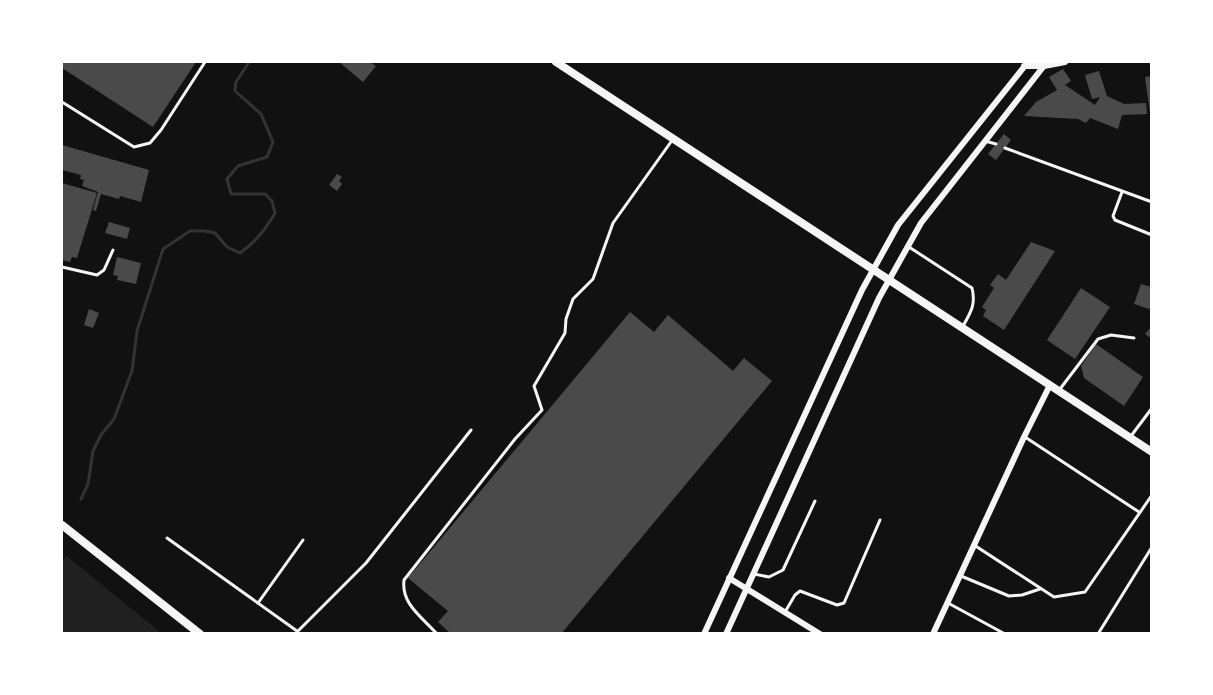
<svg xmlns="http://www.w3.org/2000/svg" width="1213" height="695" font-family="'IBM Plex Sans',sans-serif">
  <rect width="100%" height="100%" fill="#111"/>
  <polygon fill="#202020" points="67,556 161,633 62,633 62,561"/>
  <g fill="none" stroke-linecap="round" stroke-linejoin="round">
    <path stroke="#333" stroke-width="3" d="M81 499 88 484 93 451 101 435 114 419 132 371 137 331 163 249 190 231H205L215 233 227 247 240 253C256 242 266 229 275 213L272 201 265 194H231L227 179 238 166 267 157 273 142 261 114 235 91 236 82 249 62"/>
  </g>
  <g fill="#4a4a4a">
    <polygon points="62,62 196,62 153,127 62,68"/>
    <polygon points="339,62 370,62 376,66 363,82"/>
    <polygon points="1063,69 1071,81 1065,85 1095,105 1100,97 1092,99 1085,75 1099,71 1107,96 1124,104 1146,103 1147,114 1122,115 1118,129 1090,118 1086,123 1078,119 1024,116 1036,102 1057,90 1049,77"/>
    <polygon points="1152,76 1152,113 1150,113 1145,77"/>
    <polygon points="1004,134 1011,140 996,160 988,154"/>
    <polygon points="62,145 149,170 141,202 120,196 119,199 101,194 96,211 93,210 98,192 82,186 84,180 80,179 81,175 62,170"/>
    <polygon points="337,174 342,177 339,181 342,184 337,191 329,185"/>
    <polygon points="62,183 97,193 77,258 72,257 70,262 62,260"/>
    <polygon points="109,222 130,228 127,239 105,233"/>
    <polygon points="1031,242 1055,251 1004,330 983,316 986,310 982,307 994,288 990,285 998,274 1006,280"/>
    <polygon points="117,257 141,263 136,284 117,280 118,276 113,275"/>
    <polygon points="1141,284 1152,287 1152,310 1134,304"/>
    <polygon points="1081,288 1110,307 1075,359 1047,340"/>
    <polygon points="89,309 99,313 93,328 84,325"/>
    <polygon points="630,312 654,332 668,315 733,371 744,358 772,381 561,634 451,634 438,622 448,611 408,578"/>
    <polygon points="1152,326 1152,339 1145,334"/>
    <polygon points="1096,344 1143,377 1124,406 1084,378 1081,366"/>
  </g>
  <g fill="none" stroke-linecap="round" stroke-linejoin="round">
    <g stroke="#f5f5f5" stroke-width="3">
      <polyline points="62,102 134,147 150,143 161,130 205,62"/>
      <polyline points="985,141 996,144"/>
      <polyline points="1005,148 1152,202"/>
      <polyline points="1122,192 1113,216 1115,220 1152,235"/>
      <path d="M909 247 972 288C976 304 971 312 963 326"/>
      <polyline points="62,267 97,275 104,270 113,250"/>
      <polyline points="1060,389 1098,339 1111,335 1134,338"/>
      <polyline points="1131,436 1152,408"/>
      <polyline points="1025,437 1139,512"/>
      <polyline points="167,538 297,631"/>
      <polyline points="974,545 1054,597 1085,592 1152,495"/>
      <polyline points="754,574 769,577 783,570 815,501"/>
      <polyline points="961,576 1009,596 1022,595 1040,589"/>
      <polyline points="258,603 303,540"/>
      <polyline points="948,603 1005,634"/>
      <polyline points="785,612 795,595 800,591 837,605 844,603 880,520"/>
      <polyline points="295,634 366,563 471,430"/>
      <path d="M437 634C422 617 401 604 404 580L515 439 542 410 534 386 565 333 566 319 573 299 593 279 613 223 673 139"/>
      <polyline points="1098,634 1152,547"/>
    </g>
    <g stroke="#f5f5f5" stroke-width="6">
      <polyline points="1024,66 1044,66 1065,62"/>
      <polyline points="729,578 820,634"/>
      <polyline points="704,634 862,290 898,225 1028,62"/>
      <polyline points="726,634 879,298 921,223 1047,62"/>
      <polyline points="933,634 1024,437 1050,385"/>
    </g>
    <g stroke="#f5f5f5" stroke-width="8">
      <polyline points="556,62 1152,452"/>
      <polyline points="62,525 200,634"/>
    </g>
  </g>
  <rect width="1213" height="695" fill="none" stroke="#ffffff" stroke-width="126"/>
</svg>
